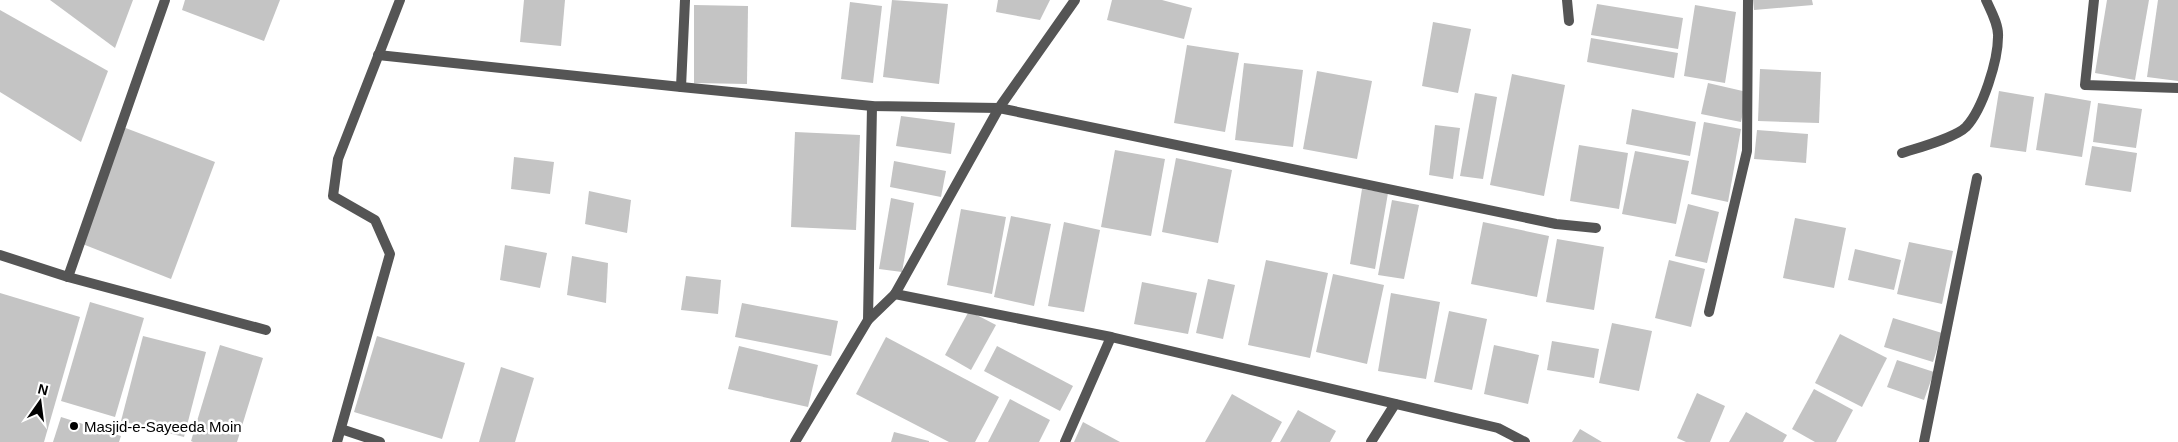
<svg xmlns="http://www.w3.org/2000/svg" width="2178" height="442" font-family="Arial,sans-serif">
  <rect width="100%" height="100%" fill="#fff"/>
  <g fill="#c4c4c4">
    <polygon points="50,0 133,0 115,48"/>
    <polygon points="185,0 280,0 264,41 182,10"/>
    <polygon points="524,0 565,0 561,46 520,42"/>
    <polygon points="892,0 948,4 939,84 883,77"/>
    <polygon points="998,0 1050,0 1040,20 996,12"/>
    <polygon points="1112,0 1162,0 1192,8 1184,39 1107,20"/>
    <polygon points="1753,0 1812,0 1813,5 1754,10"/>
    <polygon points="2107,0 2149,0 2135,80 2095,73"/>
    <polygon points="2158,0 2178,0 2178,81 2147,77"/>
    <polygon points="850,2 882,6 873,83 841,79"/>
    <polygon points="1597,4 1683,18 1678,49 1591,35"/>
    <polygon points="694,5 748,6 747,84 694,83"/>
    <polygon points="1695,5 1736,12 1725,83 1684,76"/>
    <polygon points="0,10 108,71 81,142 0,92"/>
    <polygon points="1433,22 1471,29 1458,93 1422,86"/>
    <polygon points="1591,38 1678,53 1674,78 1587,62"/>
    <polygon points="1187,45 1239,53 1225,132 1174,123"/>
    <polygon points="1244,63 1303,70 1293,147 1235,140"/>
    <polygon points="1760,69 1821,72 1819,123 1758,121"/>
    <polygon points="1317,71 1372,81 1357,159 1303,149"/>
    <polygon points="1512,74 1565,85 1544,196 1490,185"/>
    <polygon points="1708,83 1747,92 1741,122 1701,114"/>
    <polygon points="1999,91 2034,97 2026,152 1990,147"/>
    <polygon points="1475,93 1497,97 1483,179 1460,176"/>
    <polygon points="2045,93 2091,101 2082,157 2036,150"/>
    <polygon points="2098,103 2142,109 2136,148 2093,142"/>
    <polygon points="1632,109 1696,122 1690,156 1626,144"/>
    <polygon points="901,116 955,123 951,154 896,146"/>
    <polygon points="1704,122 1741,129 1728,202 1691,194"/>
    <polygon points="1435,125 1460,128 1453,179 1429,175"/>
    <polygon points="123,127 215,162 171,279 80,243"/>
    <polygon points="1757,130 1808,134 1806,163 1754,159"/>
    <polygon points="795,132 860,135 856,230 791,227"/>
    <polygon points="1579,145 1628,153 1619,209 1570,201"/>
    <polygon points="2092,146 2137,153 2131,192 2085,185"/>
    <polygon points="1115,150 1165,159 1151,236 1101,227"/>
    <polygon points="1635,151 1689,161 1676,224 1622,214"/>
    <polygon points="514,157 554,162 550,194 511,189"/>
    <polygon points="1176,158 1232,170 1218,243 1162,232"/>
    <polygon points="894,161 946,171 941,197 890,187"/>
    <polygon points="1362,189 1388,193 1375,269 1350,264"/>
    <polygon points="589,191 631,200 627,233 585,224"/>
    <polygon points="891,198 914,203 902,272 879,269"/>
    <polygon points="1392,200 1419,205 1404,279 1378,275"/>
    <polygon points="1688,204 1719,212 1707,263 1675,256"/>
    <polygon points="961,209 1006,217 992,294 947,285"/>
    <polygon points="1011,216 1051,224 1034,306 994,297"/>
    <polygon points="1795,218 1846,228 1834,288 1783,278"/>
    <polygon points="1064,222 1100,230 1084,312 1048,306"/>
    <polygon points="1483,222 1549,236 1537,297 1471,284"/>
    <polygon points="1557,239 1604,247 1594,310 1546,302"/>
    <polygon points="1909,242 1953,251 1942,304 1897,294"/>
    <polygon points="505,245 547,253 540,288 500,280"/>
    <polygon points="1855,249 1901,260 1894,290 1848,280"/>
    <polygon points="572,256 608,263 606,303 567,295"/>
    <polygon points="1266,260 1328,273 1310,358 1248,345"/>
    <polygon points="1669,260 1705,269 1691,327 1655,318"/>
    <polygon points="1333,274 1384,285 1367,364 1316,352"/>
    <polygon points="686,276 721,280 718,314 681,310"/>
    <polygon points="1208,279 1235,285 1223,339 1196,333"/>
    <polygon points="1142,282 1197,293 1188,334 1134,324"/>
    <polygon points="0,293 80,317 44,442 0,442"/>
    <polygon points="1391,293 1440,302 1426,379 1378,371"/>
    <polygon points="90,302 144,318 115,417 61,401"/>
    <polygon points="742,303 838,321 831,356 735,337"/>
    <polygon points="969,311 996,325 971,370 945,355"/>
    <polygon points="1449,311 1487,319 1472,390 1434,382"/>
    <polygon points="1893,318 1942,333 1933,362 1884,347"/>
    <polygon points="1612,323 1652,331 1639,391 1599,383"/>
    <polygon points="1840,334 1887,358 1862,407 1815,383"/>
    <polygon points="143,336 206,352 184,437 121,421"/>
    <polygon points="377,336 465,363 442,439 354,412"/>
    <polygon points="886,337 999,397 975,442 949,442 856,394"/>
    <polygon points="1552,341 1599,349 1594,378 1547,370"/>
    <polygon points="220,345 263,358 237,442 193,442 191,441"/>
    <polygon points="1494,345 1539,355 1528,404 1484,394"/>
    <polygon points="739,346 818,365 808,407 728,389"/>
    <polygon points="997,346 1073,386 1060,411 984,371"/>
    <polygon points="1897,360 1934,372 1924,400 1887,387"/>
    <polygon points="501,367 534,378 515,442 479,442"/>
    <polygon points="1814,389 1853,410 1836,442 1815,442 1792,429"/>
    <polygon points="1697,393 1725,406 1710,442 1686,442 1677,438"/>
    <polygon points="1232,394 1282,422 1271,442 1205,442"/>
    <polygon points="1010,399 1050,420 1039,442 988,442"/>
    <polygon points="1298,410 1336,431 1330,442 1280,442"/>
    <polygon points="1746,412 1787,435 1783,442 1729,442"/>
    <polygon points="61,417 121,436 119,442 53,442"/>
    <polygon points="1083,422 1120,442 1074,442"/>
    <polygon points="1580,429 1602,442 1572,442"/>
    <polygon points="894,432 929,441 929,442 891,442"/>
  </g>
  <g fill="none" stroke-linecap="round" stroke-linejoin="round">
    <g stroke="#555" stroke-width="10">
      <polyline points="685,0 681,87 872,106 999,108 1556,224 1596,228"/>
      <polyline points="1567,0 1569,21"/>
      <polyline points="2094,0 2085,85 2178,88"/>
      <polyline points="378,55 681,87"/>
      <path d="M1902 153C1917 148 1955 138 1966 127 1983 109 1998 60 1998 37 1999 25 1991 11 1986 0"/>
      <polyline points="0,255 68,277 266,330"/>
      <polyline points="68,277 165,0"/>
      <polyline points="895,294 1111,337 1498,428 1525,442"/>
      <polyline points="1709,312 1747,151 1748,0"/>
      <polyline points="868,320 872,106"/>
      <polyline points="341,429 380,442"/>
      <polyline points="337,442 390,254 375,220 333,196 338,159 400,0"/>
      <polyline points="795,442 868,320 895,294 999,108 1075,0"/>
      <polyline points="1065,442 1111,337"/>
      <polyline points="1371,442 1395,404"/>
      <polyline points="1924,442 1977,178"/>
    </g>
  </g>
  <circle fill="#000" stroke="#fff" stroke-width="2" cx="74" cy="426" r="5"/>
  <g text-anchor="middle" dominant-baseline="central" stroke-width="5" stroke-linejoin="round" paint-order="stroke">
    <g font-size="15" fill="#000" stroke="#fff" text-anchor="start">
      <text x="84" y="426">Masjid-e-Sayeeda Moin</text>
    </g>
  </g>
  <g transform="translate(40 402) rotate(14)" stroke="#ffffff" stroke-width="4" paint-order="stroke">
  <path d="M0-4L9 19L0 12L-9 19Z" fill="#000000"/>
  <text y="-8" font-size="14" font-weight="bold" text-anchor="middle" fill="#000000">N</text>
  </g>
</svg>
